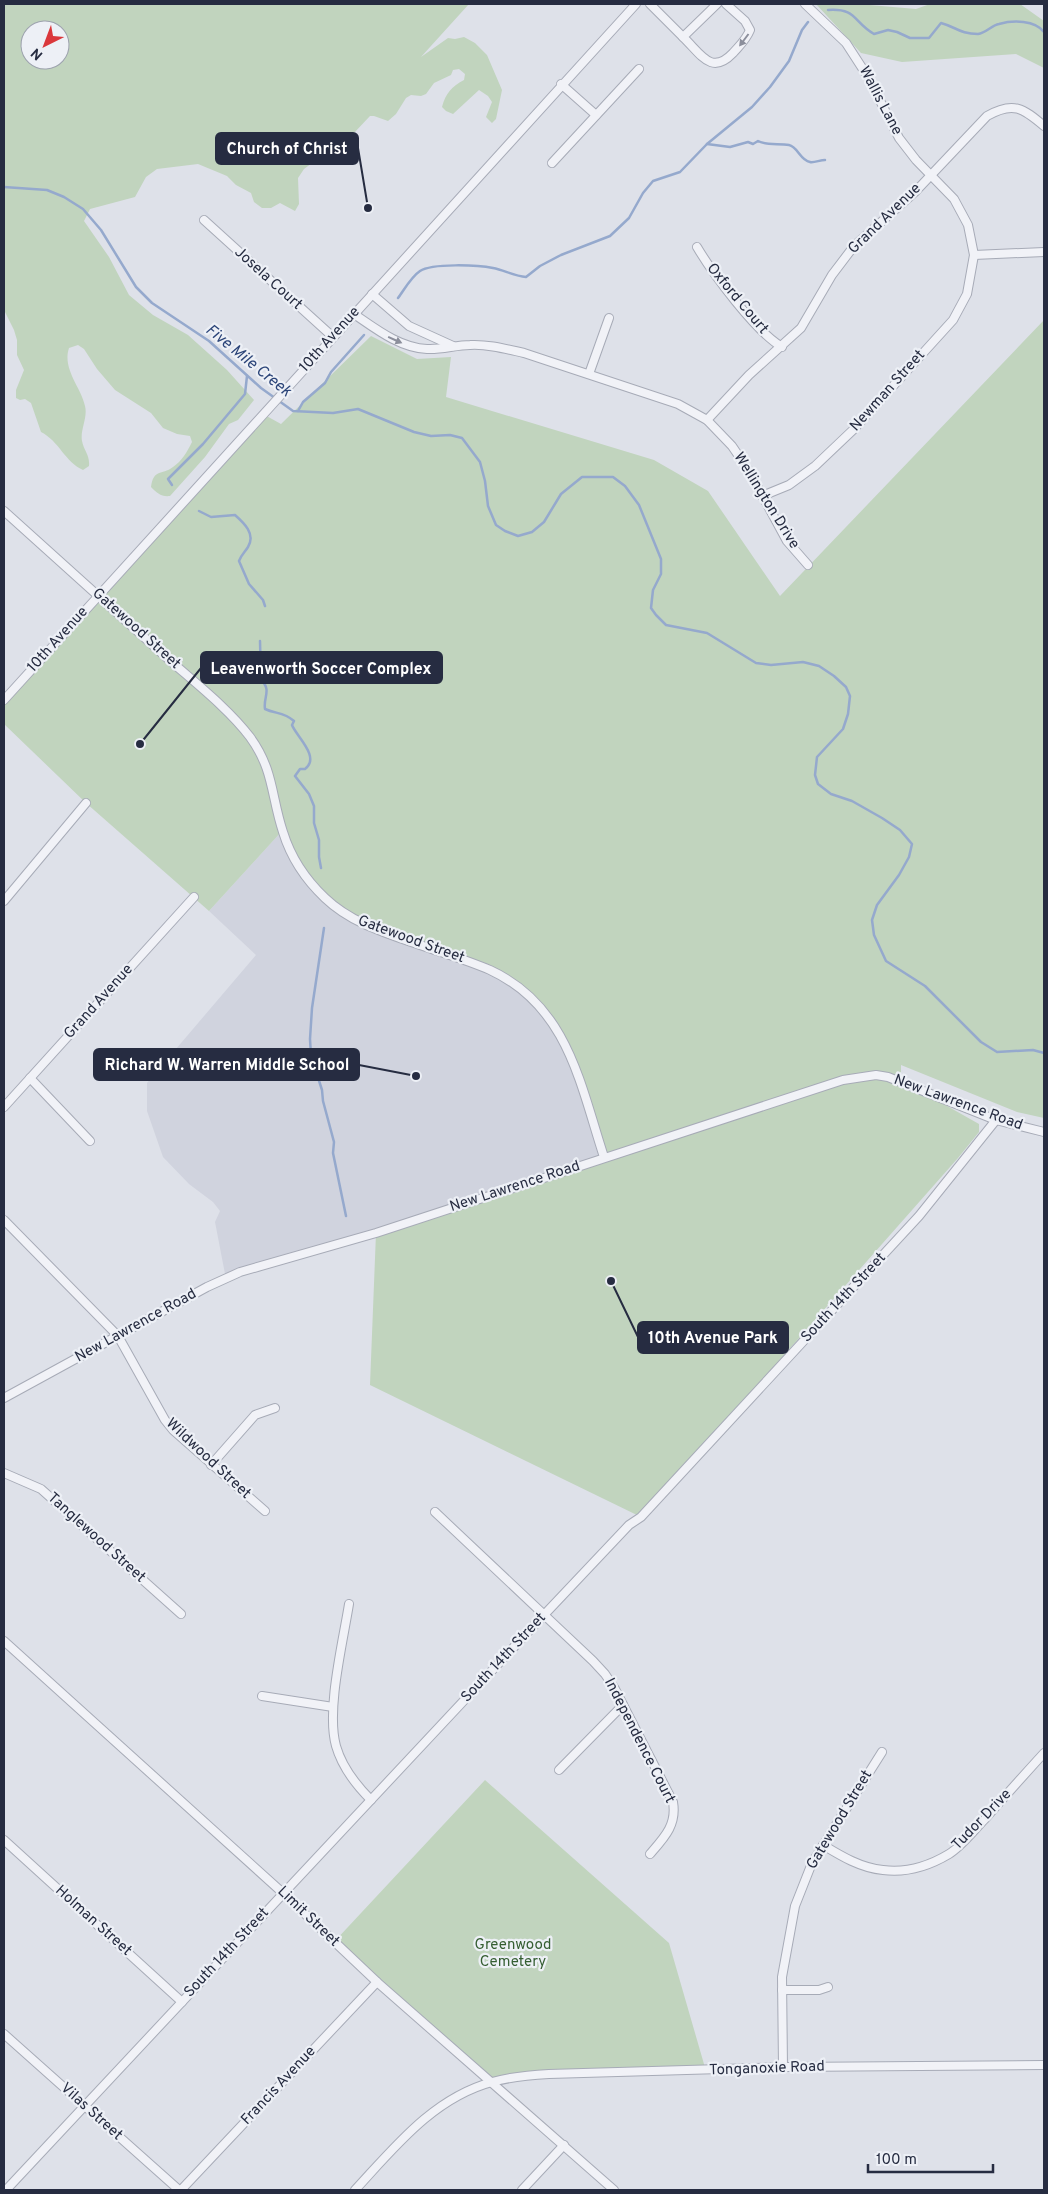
<svg xmlns="http://www.w3.org/2000/svg" width="1048" height="2194" font-family="Overpass,sans-serif">
  <rect width="100%" height="100%" fill="#dee1e9"/>
  <polygon fill="#d0d3de" points="282,831 471,963 528,995 560,1033 604,1157 226,1279 215,1222 220,1211 213,1202 189,1184 163,1157 147,1111 147,1083 256,955 209,911"/>
  <g fill="#c1d4be" fill-rule="evenodd">
    <path d="M4 4H469L421 57 448 38 455 39 464 37 475 43 487 55 502 90 496 119 492 123 486 117 492 102 488 96 479 90 453 114 446 111 442 107C446 93 451 87 464 80L465 74 459 69 453 70 451 75 434 83 426 94 421 96 411 95 406 98 396 114 388 121 374 116H370L354 133 347 137 343 145 328 160 312 163 304 169 298 178 299 204 295 211 280 203 271 208H262L254 202 251 193 236 185 227 176 198 164 157 169 146 177 135 197 90 209 84 221 109 257 129 295 153 315 188 335 227 370 254 400 238 420 229 424 205 457 170 496C161 497 157 493 151 487 154 468 161 476 173 467 182 461 187 452 192 442L190 436 177 434 163 428 151 413 115 390 97 369 84 349 78 345 69 348C62 369 81 387 85 406 88 417 80 430 82 441 84 451 90 455 89 466L83 470C65 462 59 441 41 432L31 403 25 399 20 400 16 398V390L24 370 17 355V340L14 330 4 310ZM30 30H60V60H30Z"/>
    <polygon points="816,4 858,4 916,9 930,4 1020,4 1044,21 1044,68 1016,54 902,62 861,53"/>
    <polygon points="1044,320 1044,1118 1017,1112 901,1065 901,1080 979,1124 979,1132 958,1158 641,1517 370,1385 376,1233 604,1157 573,1061 545,1013 510,982 347,916 308,881 282,831 209,911 86,803 4,724 4,700 263,414 281,424 371,336 417,359 451,357 446,397 654,460 708,491 780,596"/>
    <polygon points="485,1780 669,1943 706,2071 549,2074 491,2082 334,1942"/>
  </g>
  <g fill="none" stroke-linecap="round" stroke-linejoin="round">
    <g stroke="#95a9cd" stroke-width="2.5">
      <path d="M828 10C857 8 853 22 874 34L888 30 897 32 910 38H929L941 23C956 27 960 34 978 34 986 33 992 25 999 24 1013 20 1035 20 1044 32"/>
      <path d="M707 144 730 147 748 142 753 144 758 141C768 146 779 143 789 145 798 147 800 160 810 162 814 163 820 160 825 160"/>
      <polyline points="4,187 47,190 64,197 83,209 101,230 136,287 152,303 209,341 261,388 293,411 333,413 358,409 414,432 431,436 450,435 462,438 480,462 485,481 488,506 496,525 505,531 518,536 532,532 544,522 561,494 582,477 613,477 625,486 639,505 661,559 661,574 653,590 651,608 656,615 666,625 707,633 756,663 771,665 803,662 819,666 834,676 846,687 850,696 848,714 843,729 817,757 815,775 818,784 831,794 852,801 882,818 900,830 912,844 909,857 899,875 877,905 872,920 874,935 886,961 925,986 981,1042 997,1052 1033,1050 1044,1053"/>
      <path d="M398 298C404 290 411 277 420 271 432 263 478 265 493 268 504 270 514 276 526 277L540 266 561 255 610 236 629 218 643 193 653 181 680 172 707 144 752 107 770 87 789 61 802 30 808 22"/>
      <polyline points="298,411 303,402 325,383 331,372 364,335"/>
      <polyline points="172,485 168,479 203,444 245,394 247,376"/>
      <path d="M199 511 211 517 235 515C244 523 256 534 248 547 245 552 241 555 239 561L249 584 263 600 265 606"/>
      <path d="M260 641 261 680C272 690 263 697 265 709 276 714 284 712 294 721L292 725C296 736 321 757 305 769H300L295 776 309 794 314 806V823L319 840V857L321 868"/>
      <polyline points="324,928 312,1008 310,1039 311,1056 322,1090 323,1101 334,1142 333,1153 346,1216"/>
    </g>
    <defs>
      <g id="minor">
        <polyline points="650,4 683,37"/>
        <path d="M717 4 683 37C701 54 711 76 733 53 740 45 746 40 750 30L745 21 726 4"/>
        <polyline points="561,84 596,115"/>
        <polyline points="552,163 639,69"/>
        <polyline points="204,220 333,337"/>
        <path d="M697 247C713 274 756 332 782 347"/>
        <polyline points="974,255 1044,252"/>
        <polyline points="372,294 409,326 453,346"/>
        <path d="M354 314C376 329 400 348 427 349 441 350 456 345 470 345 488 344 506 349 524 353L678 404 707 420 732 446 749 471 787 541 808 565"/>
        <polyline points="589,374 609,318"/>
        <path d="M707 420 749 375 801 328 832 275 854 246 915 192 987 116C1013 101 1023 108 1044 126"/>
        <polyline points="762,496 789,485 815,466 855,428 953,320 967,294 974,255 968,225 954,199 916,160 899,138 868,77 846,43 805,4"/>
        <path d="M4 511C58 560 112 608 166 657 193 681 228 708 250 737 274 770 271 796 283 832 291 858 306 880 325 898 351 923 386 933 420 945 443 953 467 960 490 970 568 1006 580 1084 604 1157"/>
        <polyline points="4,700 636,4"/>
        <polyline points="4,901 86,803"/>
        <polyline points="30,1078 90,1141"/>
        <polyline points="4,1107 194,897"/>
        <polyline points="4,1220 118,1336 165,1420 173,1430 265,1511"/>
        <polyline points="4,1398 207,1287 240,1272 376,1233 843,1080 876,1075 888,1077 996,1120 1044,1132"/>
        <polyline points="211,1465 255,1415 275,1408"/>
        <polyline points="4,1473 41,1489 181,1614"/>
        <path d="M435 1512 593 1661 605 1674 615 1689 673 1802C677 1825 664 1838 650 1854"/>
        <path d="M349 1604C343 1642 326 1710 336 1746 342 1767 356 1785 371 1800"/>
        <polyline points="4,1641 284,1894 377,1982 614,2190"/>
        <polyline points="262,1696 333,1707"/>
        <polyline points="559,1770 623,1705"/>
        <polyline points="4,1840 182,2002"/>
        <path d="M823 1845C841 1856 861 1868 883 1870 906 1873 929 1866 949 1854 962 1846 974 1830 985 1819 1004 1797 1024 1775 1044 1753"/>
        <polyline points="782,1990 819,1990 828,1987"/>
        <polyline points="4,2034 179,2190"/>
        <polyline points="783,2067 782,1977 795,1906 812,1863 882,1752"/>
        <polyline points="6,2190 543,1616 629,1525 641,1517 919,1216 996,1120"/>
        <polyline points="181,2190 377,1982"/>
        <path d="M355 2190C394 2148 433 2098 492 2082 510 2077 530 2075 549 2074L787 2067 1044 2065"/>
        <polyline points="522,2190 564,2145"/>
      </g>
    </defs>
    <use href="#minor" stroke="#a7abb7" stroke-width="10"/>
    <use href="#minor" stroke="#f1f2f7" stroke-width="8"/>
  </g>
  <defs><path id="oneway-solid" d="M-6-.8H1V-3.2L6.5 0L1 3.2V.8H-6Z" transform="scale(1.25)"/></defs>
  <g fill="#8c8f9c">
    <use href="#oneway-solid" transform="translate(744 40) rotate(127)"/>
    <use href="#oneway-solid" transform="translate(395 340) rotate(24)"/>
  </g>
  <g text-anchor="middle" dominant-baseline="central" stroke-width="4.5" stroke-linejoin="round" paint-order="stroke">
    <g font-size="15" fill="#262c41" stroke="#edf0f6">
      <text transform="translate(880 101) rotate(62)">Wallis Lane</text>
      <text transform="translate(885 219) rotate(-44)">Grand Avenue</text>
      <text transform="translate(268 279) rotate(42)">Josela Court</text>
      <text transform="translate(737 299) rotate(50)">Oxford Court</text>
      <text transform="translate(330 340) rotate(-48)">10th Avenue</text>
      <text transform="translate(888 391) rotate(-48)">Newman Street</text>
      <text transform="translate(766 501) rotate(58)">Wellington Drive</text>
      <text transform="translate(136 629) rotate(42)">Gatewood Street</text>
      <text transform="translate(58 640) rotate(-48)">10th Avenue</text>
      <text transform="translate(411 940) rotate(20)">Gatewood Street</text>
      <text transform="translate(99 1002) rotate(-48)">Grand Avenue</text>
      <text transform="translate(958 1103) rotate(20)">New Lawrence Road</text>
      <text transform="translate(515 1187) rotate(-18)">New Lawrence Road</text>
      <text transform="translate(844 1298) rotate(-47)">South 14th Street</text>
      <text transform="translate(136 1326) rotate(-29)">New Lawrence Road</text>
      <text transform="translate(208 1459) rotate(43)">Wildwood Street</text>
      <text transform="translate(96 1538) rotate(42)">Tanglewood Street</text>
      <text transform="translate(504 1658) rotate(-47)">South 14th Street</text>
      <text transform="translate(639 1741) rotate(63)">Independence Court</text>
      <text transform="translate(840 1820) rotate(-59)">Gatewood Street</text>
      <text transform="translate(982 1820) rotate(-46)">Tudor Drive</text>
      <text transform="translate(308 1917) rotate(44)">Limit Street</text>
      <text transform="translate(93 1921) rotate(42)">Holman Street</text>
      <text transform="translate(227 1953) rotate(-47)">South 14th Street</text>
      <text transform="translate(767 2069) rotate(-2)">Tonganoxie Road</text>
      <text transform="translate(279 2086) rotate(-47)">Francis Avenue</text>
      <text transform="translate(91 2112) rotate(42)">Vilas Street</text>
    </g>
    <g font-size="15" fill="#355e32" stroke="#edf0f6">
      <text x="513" y="1945">Greenwood<tspan x="513" dy="17">Cemetery</tspan></text>
    </g>
    <g font-size="16" font-style="italic" fill="#2c4579" stroke="#edf0f6">
      <text transform="translate(248 361) rotate(39)">Five Mile Creek</text>
    </g>
  </g>
  <path fill="none" stroke="#262c41" stroke-width="2" d="M368 208L358 148M140 744L201 668M416 1076L359 1065M611 1281L638 1337"/>
  <g fill="#262c41" stroke="#edf0f6" stroke-width="2">
    <circle cx="368" cy="208" r="5"/>
    <circle cx="140" cy="744" r="5"/>
    <circle cx="416" cy="1076" r="5"/>
    <circle cx="611" cy="1281" r="5"/>
  </g>
  <g fill="#262c41" stroke="#262c41" stroke-width="2">
    <rect x="216" y="133" width="142" height="31" rx="5"/>
    <rect x="201" y="652" width="241" height="31" rx="5"/>
    <rect x="94" y="1049" width="265" height="31" rx="5"/>
    <rect x="638" y="1322" width="150" height="31" rx="5"/>
  </g>
  <g font-size="16" text-anchor="middle" font-weight="bold" fill="#fff">
    <text x="287" y="154">Church of Christ</text>
    <text x="321" y="674">Leavenworth Soccer Complex</text>
    <text x="227" y="1070">Richard W. Warren Middle School</text>
    <text x="713" y="1343">10th Avenue Park</text>
  </g>
  <rect width="1048" height="2194" fill="none" stroke="#262c41" stroke-width="10"/>
  <g transform="translate(45 45) rotate(222)"><circle r="24" fill="#edf0f6" stroke="#9da2ae"/>
  <path d="M0-4L9 19L0 12L-9 19Z" fill="#da373b"/>
  <text y="-8" font-size="14" font-weight="bold" text-anchor="middle" fill="#262c41">N</text>
  </g>
  <path d="M868 2164v8h125v-8" fill="none" stroke="#262c41" stroke-width="2.5"/>
  <text x="876" y="2164" font-size="15" fill="#262c41" stroke="#edf0f6" stroke-width="4" paint-order="stroke">100 m</text>
</svg>
